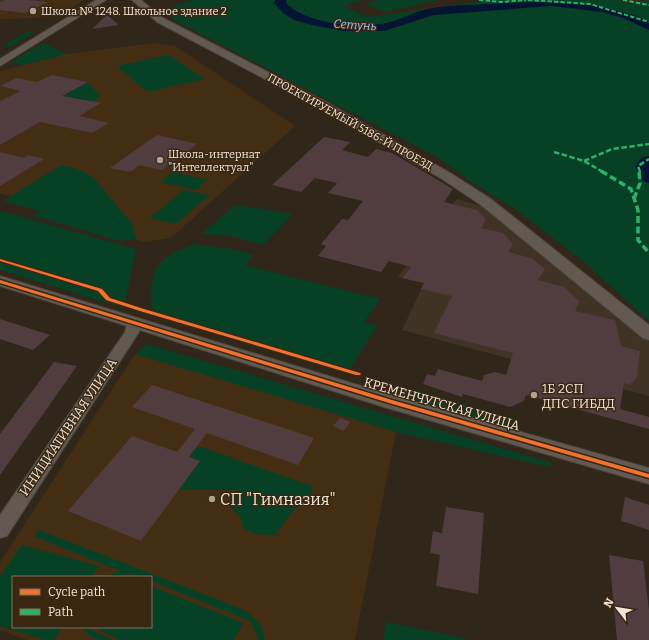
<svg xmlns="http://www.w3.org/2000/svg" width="649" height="640" font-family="Bitter,serif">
  <rect width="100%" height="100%" fill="#31261a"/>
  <g fill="#432e13" fill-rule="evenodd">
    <polygon points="0,0 84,0 59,16 11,19 0,19"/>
    <polygon points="154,43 175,46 295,126 171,238 145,242 124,236 124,228 0,193 0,71 67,54"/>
    <path d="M135 354 316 406 396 432 355 640H27L0 630V562ZM13 577H151V627H13Z"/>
  </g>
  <polygon fill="#413226" points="457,199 484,207 626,319 649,342 649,396 402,330 424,283 398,277"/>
  <g fill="#074125">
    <polygon points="192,0 362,0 349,3 344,7 368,17 491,0 620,0 628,4 649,0 649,321 583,261 518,211 474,184 439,158 176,21 166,11 176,5"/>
    <polygon points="380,0 438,0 384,12 365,3"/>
    <polygon points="28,31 36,31 8,48 5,44"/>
    <polygon points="43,43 67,54 22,65 11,62"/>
    <polygon points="169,55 204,79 148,92 116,66"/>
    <polygon points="88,82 100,96 92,102 62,96"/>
    <polygon points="61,165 77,169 93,177 133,225 136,239 120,241 34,216 40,211 3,201"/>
    <polygon points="172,172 207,180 196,190 160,182"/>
    <polygon points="183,190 209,195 176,224 150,218"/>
    <polygon points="236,205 293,214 263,245 231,236 201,234"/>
    <polygon points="0,211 136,249 124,308 0,270"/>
    <path d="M194 244 227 248 254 255 244 265 380 299 364 322 377 326 347 373 154 315C151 307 150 300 151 291 152 261 169 254 194 244Z"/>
    <polygon points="146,344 552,463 549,467 396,432 135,354"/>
    <polygon points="414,389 512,418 523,433 400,396"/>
    <polygon points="197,446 207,449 314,487 307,501 294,509 275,535 255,534 243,528 241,518 228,503 237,490 178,490 200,461 189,457"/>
    <path d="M39 530 242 609C255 617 263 625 265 640H257L258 637 250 621 151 581V577H141L132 574 105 577 120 571 34 536Z"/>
    <polygon points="22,545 99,566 92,577 13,577 13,627 62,627 54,640 46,640 0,626 0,576"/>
    <polygon points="151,586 243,623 234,640 121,640 100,631 102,627 151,627"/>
    <polygon points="386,622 468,639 468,640 383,640"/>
    <path d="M83 627H91L93 631 113 640C99 640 89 640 83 627Z"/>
  </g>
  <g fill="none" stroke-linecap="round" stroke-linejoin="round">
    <g fill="#041432" fill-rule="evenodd">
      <path d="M275 0H287L286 3C306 24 362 30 390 22 405 18 418 10 433 8 452 5 472 5 491 4 545 0 599 0 649 21V30L623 18 602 12 551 6 434 15 384 31H344L312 25 294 20 283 13 274 3Z"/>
      <polygon points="649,156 649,183 643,181 635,166 643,157"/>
    </g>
  </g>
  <g fill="#513d40">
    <polygon points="5,0 28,0 48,2 25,13 0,10 0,2"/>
    <polygon points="107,15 119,25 92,29"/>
    <polygon points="52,75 88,82 62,96 101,103 79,116 109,123 92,133 40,122 0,145 0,101 21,91 0,86 16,78 37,82"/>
    <polygon points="157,135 197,144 162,170 140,165 130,172 110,168"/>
    <polygon points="324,137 350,142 342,150 368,157 376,149 392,153 453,189 444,202 477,210 486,219 481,228 503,233 513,244 508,252 531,258 545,269 538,280 564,287 579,301 575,311 615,320 621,346 640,351 637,377 630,385 624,383 620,409 649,417 649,429 526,395 524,401 510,407 463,394 462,397 423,384 427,374 435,376 438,369 482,381 484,375 495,372 506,375 513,353 434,333 452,296 421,289 424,283 402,278 412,267 389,261 381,272 318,256 326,246 321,244 342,219 348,220 363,201 328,193 337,183 315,178 301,192 272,185"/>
    <polygon points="0,152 24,158 28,155 44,159 0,186"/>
    <polygon points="0,319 50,335 33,350 0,339"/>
    <polygon points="54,362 77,366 0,475 0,434"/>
    <polygon points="152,385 314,438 298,465 207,433 189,457 200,461 141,541 68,511 132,436 177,452 195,429 132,407"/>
    <polygon points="340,418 350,422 344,431 333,426"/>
    <polygon points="625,497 649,505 649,530 621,521"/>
    <polygon points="446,507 484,513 478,594 436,586 440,555 430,553 433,531 442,533"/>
    <polygon points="609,555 643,561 649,610 649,640 617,640"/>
  </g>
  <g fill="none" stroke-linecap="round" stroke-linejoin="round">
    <defs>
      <polygon id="minor" points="133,319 138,320 140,323 139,332 7,536 0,538 0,515 125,332 128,320"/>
      <g id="tertiary">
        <polygon points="96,0 106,0 0,66 0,59"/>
        <polygon points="132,0 141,0 163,18 330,104 452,174 491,199 649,325 649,340 643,338 481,205 442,179 322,109 157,22"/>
        <polygon points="0,276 394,396 649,468 649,484 384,407 0,286"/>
      </g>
    </defs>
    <use href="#minor" stroke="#4b4339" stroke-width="2"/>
    <use href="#tertiary" stroke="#4b4339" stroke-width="2"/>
    <use href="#minor" fill="#625951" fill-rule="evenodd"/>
    <use href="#tertiary" fill="#625951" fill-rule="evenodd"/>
    <g stroke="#2db169" stroke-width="2" stroke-dasharray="4.5 2" stroke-linecap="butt">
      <polyline points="479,0 501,2 526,0"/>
      <polyline points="528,0 590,4 649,22"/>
      <polyline points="623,0 649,5"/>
    </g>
    <g stroke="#2db169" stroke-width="2.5" stroke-dasharray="5.5 2.5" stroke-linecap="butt">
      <polyline points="554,152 584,161 603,172"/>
      <polyline points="584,161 612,149 649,144"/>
      <polyline points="640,172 638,166 649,159"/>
    </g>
    <g stroke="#2db169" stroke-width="3.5" stroke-dasharray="7 3.5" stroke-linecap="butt">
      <polyline points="601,171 631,189 638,210 638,240 649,253"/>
      <polyline points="634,199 640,183 639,171"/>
    </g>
    <defs>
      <g id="cycleway">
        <polygon points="0,259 102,289 110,298 144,309 360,373 361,374 360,375 356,375 140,311 106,300 98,291 0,261"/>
        <polygon points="0,280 392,400 649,474 649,478 389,403 0,283"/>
      </g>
    </defs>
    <use href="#cycleway" stroke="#3a2711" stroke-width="3"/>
    <use href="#cycleway" fill="#ef722f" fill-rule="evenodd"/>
  </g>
  <g fill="#aea296" stroke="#3a2711" stroke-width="1.5">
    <circle cx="33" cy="11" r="4"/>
    <circle cx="160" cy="160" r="4"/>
    <circle cx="534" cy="395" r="4"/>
    <circle cx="212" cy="499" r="4"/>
  </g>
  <g text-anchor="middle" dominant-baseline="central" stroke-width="3" stroke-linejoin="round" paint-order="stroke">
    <g font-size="11" fill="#f1e5d8" stroke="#3a2711" text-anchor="start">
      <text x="41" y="11">Школа № 1248. Школьное здание 2</text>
      <text x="168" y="154">Школа-интернат<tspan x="168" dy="13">"Интеллектуал"</tspan></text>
    </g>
    <g font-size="11" fill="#f1e5d8" stroke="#3a2711">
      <text transform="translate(350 122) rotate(29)">ПРОЕКТИРУЕМЫЙ 5186-Й ПРОЕЗД</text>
    </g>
    <g font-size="12" font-style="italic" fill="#99c1fa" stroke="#3a2711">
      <text transform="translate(355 25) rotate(4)">Сетунь</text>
    </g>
    <g font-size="13" fill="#f1e5d8" stroke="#3a2711" text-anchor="start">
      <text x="542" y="388">1Б 2СП<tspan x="542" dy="15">ДПС ГИБДД</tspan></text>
    </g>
    <g font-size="13" fill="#f1e5d8" stroke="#3a2711">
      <text transform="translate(442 404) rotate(16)">КРЕМЕНЧУГСКАЯ УЛИЦА</text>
      <text transform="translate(68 427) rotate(-56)">ИНИЦИАТИВНАЯ УЛИЦА</text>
    </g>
    <g font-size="16" fill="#f1e5d8" stroke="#3a2711" text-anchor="start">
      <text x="220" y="499">СП "Гимназия"</text>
    </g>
  </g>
  <rect x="12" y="576" width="140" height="52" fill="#3a2711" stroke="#837361"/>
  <rect x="20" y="589" width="20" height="6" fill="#ef722f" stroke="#837361"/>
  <text x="48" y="596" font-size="12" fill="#f1e5d8">Cycle path</text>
  <rect x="20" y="609" width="20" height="6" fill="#2db169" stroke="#837361"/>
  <text x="48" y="616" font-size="12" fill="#f1e5d8">Path</text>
  <g transform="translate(617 608) rotate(301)" stroke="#3a2711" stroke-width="3" paint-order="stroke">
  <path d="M0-3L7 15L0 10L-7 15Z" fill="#f1e5d8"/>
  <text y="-6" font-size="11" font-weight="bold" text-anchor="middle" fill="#f1e5d8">N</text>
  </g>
</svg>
